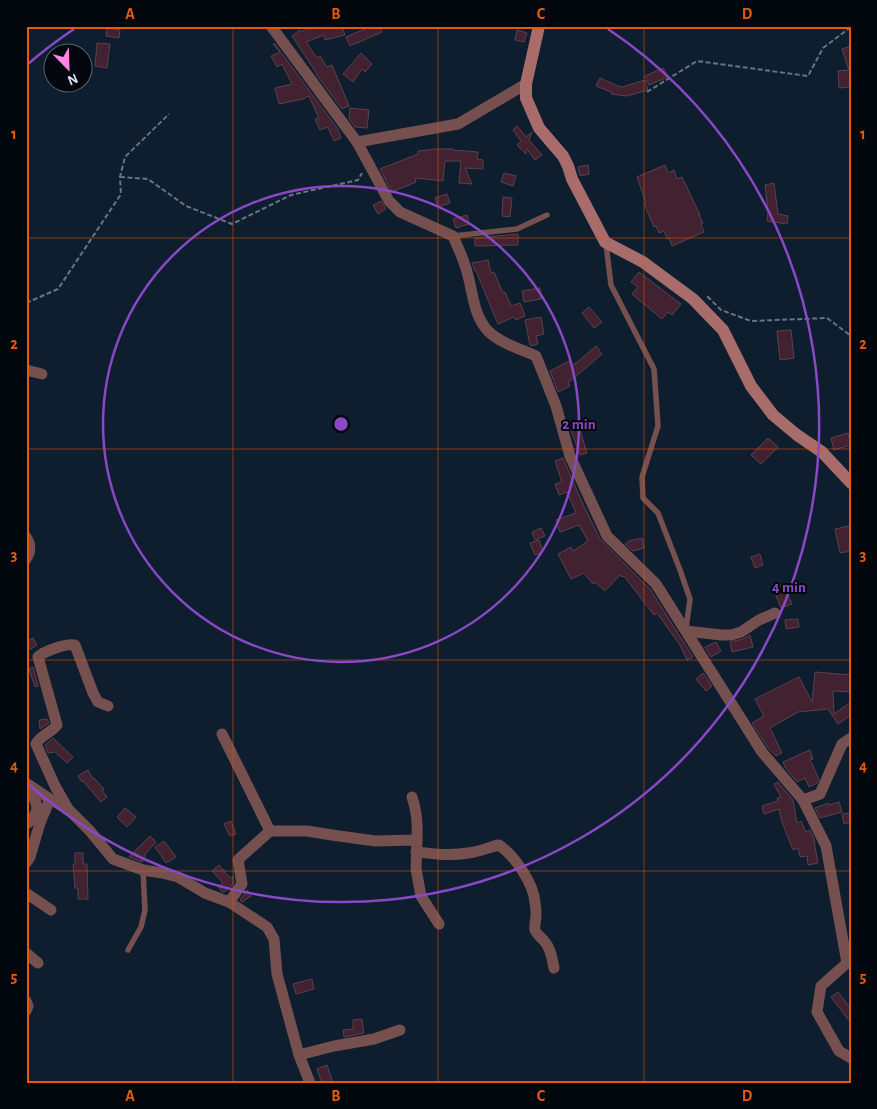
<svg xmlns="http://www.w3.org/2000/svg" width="877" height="1109" font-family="'Alegreya Sans',sans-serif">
  <rect width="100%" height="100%" fill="#0e1e2f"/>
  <g fill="#422231" stroke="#5a414c">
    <polygon points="308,26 342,26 345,35 325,40 324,35 306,42 317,58 320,56 327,67 332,65 349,106 342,109 316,74 317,74 292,36 300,30 302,32"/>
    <polygon points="372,26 380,26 382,32 350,46 346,37"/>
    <polygon points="107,28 120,30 119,38 106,36"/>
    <polygon points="517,30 527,33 524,42 515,40"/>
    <polygon points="97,43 110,44 107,68 95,66"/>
    <polygon points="274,43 338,129 341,138 334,141 328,127 320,130 315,119 319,118 309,96 303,99 279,104 275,88 292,84 282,64 277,67 271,56 280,52 273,44"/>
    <polygon points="851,46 851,87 839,88 838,71 849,70 842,49"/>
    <polygon points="361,53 372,64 365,72 362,69 353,82 343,74"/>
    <polygon points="663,68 668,77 649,85 645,76"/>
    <polygon points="600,78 618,86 622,87 645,80 648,90 627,96 611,94 611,92 596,86"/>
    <polygon points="350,108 369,110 367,128 355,127 349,119"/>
    <polygon points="517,126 526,137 532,132 529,140 542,155 535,160 527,149 526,154 517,145 521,141 513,130"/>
    <polygon points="435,149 453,149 453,150 478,152 477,159 483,160 483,169 465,168 472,184 459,183 461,161 445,161 443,181 415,178 416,182 392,192 380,169 418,154 418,151"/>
    <polygon points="588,165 589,174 580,176 578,167"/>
    <polygon points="665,165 668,173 674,170 677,179 682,177 700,215 699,215 703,223 701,224 704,232 672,246 669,238 667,239 664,231 659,233 656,226 654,227 644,204 646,203 637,177"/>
    <polygon points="504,173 516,176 513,186 501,182"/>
    <polygon points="774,183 778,214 788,216 787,224 767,221 768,211 765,185"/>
    <polygon points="447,194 450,203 438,207 435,198"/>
    <polygon points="503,197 512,198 510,217 502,216"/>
    <polygon points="381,201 386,209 378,214 373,205"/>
    <polygon points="467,215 469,224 456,228 453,219"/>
    <polygon points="518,234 518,245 475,246 475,238"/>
    <polygon points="488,260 491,273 494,272 503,293 505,292 511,306 520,303 525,316 516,320 514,317 498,324 476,271 475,271 472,263"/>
    <polygon points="639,272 681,304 672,315 668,312 662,319 632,294 638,287 631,282"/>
    <polygon points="540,288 541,299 524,302 522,291"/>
    <polygon points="589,307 602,322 594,328 582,313"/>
    <polygon points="541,317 544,334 536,336 538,344 531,346 530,345 525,320"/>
    <polygon points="791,330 794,358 780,360 777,331"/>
    <polygon points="596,346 602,354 568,383 570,386 558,392 550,371 569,361 571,366 575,363 575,364"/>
    <polygon points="579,427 587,453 580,455 571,430"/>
    <polygon points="848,433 851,445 834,450 831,438"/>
    <polygon points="768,438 778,447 761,464 751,455"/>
    <polygon points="563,458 582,502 600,539 650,589 693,657 687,660 680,645 657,613 654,615 624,576 622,577 620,575 605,591 595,582 593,584 584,573 571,579 558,554 571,547 573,551 588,541 579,525 560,532 556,520 576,513 567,492 559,495 555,484 562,482 555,461"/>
    <polygon points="849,526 851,534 851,551 840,553 835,529"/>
    <polygon points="541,528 545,536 535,540 532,532"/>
    <polygon points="642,538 644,548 633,551 625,544 629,541"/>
    <polygon points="539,540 543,552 535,555 530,543"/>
    <polygon points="760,554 763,565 755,568 751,557"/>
    <polygon points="783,584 792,604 781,608 773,588"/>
    <polygon points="798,619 799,627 786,629 785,620"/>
    <polygon points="750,635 753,647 732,652 730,642 743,639"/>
    <polygon points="33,638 37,645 26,652 26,642"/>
    <polygon points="716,642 721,651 711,657 705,647"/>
    <polygon points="33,667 38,686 35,687 29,669"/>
    <polygon points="815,672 851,675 851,692 833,691 834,714 851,702 851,715 838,724 828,709 798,712 770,728 782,753 776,756 768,748 752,723 764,716 755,699 799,677 812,702"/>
    <polygon points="703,673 712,686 706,691 696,679"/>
    <polygon points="47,719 49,723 40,729 39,720"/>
    <polygon points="53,738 73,757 67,763 55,752 48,753 45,745"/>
    <polygon points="810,750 813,759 810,760 819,779 817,783 809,787 805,778 797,782 785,767 783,762"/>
    <polygon points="88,770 93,779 94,778 104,789 102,790 107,797 101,802 83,781 82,782 78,776"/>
    <polygon points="778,782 793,800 797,823 801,821 806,832 810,830 815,841 814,841 818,863 808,865 807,856 800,857 798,848 793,850 782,822 779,809 764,814 762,806 778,801 777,798 781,797 774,784"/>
    <polygon points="839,802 842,812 820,818 815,808 828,803 829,805"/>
    <polygon points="125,808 136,817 127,827 117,817"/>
    <polygon points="851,813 851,822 844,824 842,814"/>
    <polygon points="231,821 236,834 230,836 224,824"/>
    <polygon points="150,836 156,842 146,853 142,862 129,857"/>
    <polygon points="164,841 176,857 166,863 155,847"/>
    <polygon points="75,853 83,853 83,864 87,864 88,899 78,899 78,888 75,888 73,864 75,864"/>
    <polygon points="219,865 230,878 233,876 234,882 229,889 224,892 221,891 218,886 223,883 212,871"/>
    <polygon points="247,890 251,896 242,902 240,900"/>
    <polygon points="312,979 314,989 296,994 293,984"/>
    <polygon points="838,992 851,1009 851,1023 831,997"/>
    <polygon points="362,1019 364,1033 344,1037 343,1030 353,1029 353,1020"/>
    <polygon points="327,1065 333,1083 322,1083 317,1069"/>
  </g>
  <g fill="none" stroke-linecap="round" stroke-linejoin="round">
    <g stroke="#667483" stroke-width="2" stroke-dasharray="5 2.5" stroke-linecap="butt">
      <polyline points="647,92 697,61 808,76 823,48 851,27"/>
      <polyline points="120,177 148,179 186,206 232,224 291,195 358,180 362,173"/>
      <polyline points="707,297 708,297 721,310 751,321 827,318 851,336"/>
      <polyline points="26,303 58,289 121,194 120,177 125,157 169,114"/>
    </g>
    <g stroke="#76504f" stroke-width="5.5">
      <polyline points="453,236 517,229 547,215"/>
      <polyline points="606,244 611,285 654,369 658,426 642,477 643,498 658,513 680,570 690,599 686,629"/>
      <polyline points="128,950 141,927 145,910 143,870"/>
    </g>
    <g stroke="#76504f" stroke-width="11">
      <polyline points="271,26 357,142 458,124 526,84"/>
      <path d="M357 142 389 201 400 212 453 236C458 248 464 260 467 272 473 292 473 315 488 331 500 343 520 349 536 356L556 406 570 456 607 536 656 584 762 752 803 800"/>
      <polyline points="26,370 42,374"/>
      <path d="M26 537C31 544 31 552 26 559"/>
      <polyline points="686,631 721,635 731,635 741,632 759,620 775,613"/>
      <polyline points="222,734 270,831 307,831 332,835 375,841 417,840 416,869 421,896 439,924"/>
      <polyline points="851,738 842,744 820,794 803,800 826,846 847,963 821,986 817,1012 839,1051 851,1058"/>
      <polyline points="26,783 50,799 69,810 90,831 113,859 143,870 162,873 178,877 205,893 229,902 267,927 274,939 277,974 299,1055 310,1083"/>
      <path d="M412 797C417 811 418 824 417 840"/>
      <path d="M68 809 55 786 36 744C41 735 51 733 57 725L38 657C44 651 67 643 75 645L93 693 98 702 108 706"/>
      <path d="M26 823H28C44 808 35 801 27 785"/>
      <path d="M416 852C434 854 451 856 468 853 479 852 489 847 499 845 515 856 534 884 535 903 536 907 536 911 536 915 536 920 534 926 535 930 537 935 542 938 545 942 551 949 552 959 554 968"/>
      <polyline points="26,863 30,857 40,823 50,799"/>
      <polyline points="26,893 51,910"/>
      <polyline points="229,902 242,884 238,860 242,856 270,831"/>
      <polyline points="26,953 38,963"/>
      <polyline points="26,1001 28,1006 26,1011"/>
      <polyline points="299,1055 334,1046 374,1039 400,1030"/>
    </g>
    <polyline stroke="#a86c6b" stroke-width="12" points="539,26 526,84 526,98 539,128 563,156 568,166 572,179 605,242 643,262 693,299 723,330 751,386 773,415 797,435 822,452 851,483"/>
  </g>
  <path fill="none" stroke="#e8590c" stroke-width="1" stroke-opacity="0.55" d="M233 26V1083M438 26V1083M644 26V1083M26 238H851M26 449H851M26 660H851M26 871H851"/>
  <g fill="none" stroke="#8948c6" stroke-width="2.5">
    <circle cx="341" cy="424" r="238"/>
    <path d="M28 64A477 477 0 0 1 74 29M608 29A477 477 0 1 1 28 784"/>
  </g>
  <circle cx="341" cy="424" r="8" fill="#8948c6" stroke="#03080f" stroke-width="2.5"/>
  <g font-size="15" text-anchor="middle" font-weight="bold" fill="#8948c6" stroke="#03080f" stroke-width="4" stroke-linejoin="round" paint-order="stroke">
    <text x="579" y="429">2 min</text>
    <text x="789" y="592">4 min</text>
  </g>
  <rect width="877" height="1109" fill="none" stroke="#03080f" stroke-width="55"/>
  <g transform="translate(68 68) rotate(157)"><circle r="24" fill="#03080f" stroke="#596069"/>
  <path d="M0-4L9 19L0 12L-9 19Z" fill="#fd86e2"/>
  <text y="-8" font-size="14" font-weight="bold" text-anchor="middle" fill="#dae5f1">N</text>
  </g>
  <rect x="28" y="28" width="822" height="1054" fill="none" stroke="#e8590c" stroke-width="2"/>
  <g font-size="16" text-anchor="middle" font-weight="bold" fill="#e8590c">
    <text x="130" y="19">A</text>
    <text x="336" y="19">B</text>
    <text x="541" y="19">C</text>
    <text x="747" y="19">D</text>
    <text x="14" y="139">1</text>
    <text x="863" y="139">1</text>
    <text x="14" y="349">2</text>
    <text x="863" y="349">2</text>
    <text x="14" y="560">3</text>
    <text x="863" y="560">3</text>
    <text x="14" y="771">4</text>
    <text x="863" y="771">4</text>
    <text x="14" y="982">5</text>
    <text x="863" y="982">5</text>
    <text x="130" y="1101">A</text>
    <text x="336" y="1101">B</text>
    <text x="541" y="1101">C</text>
    <text x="747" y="1101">D</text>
  </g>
</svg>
